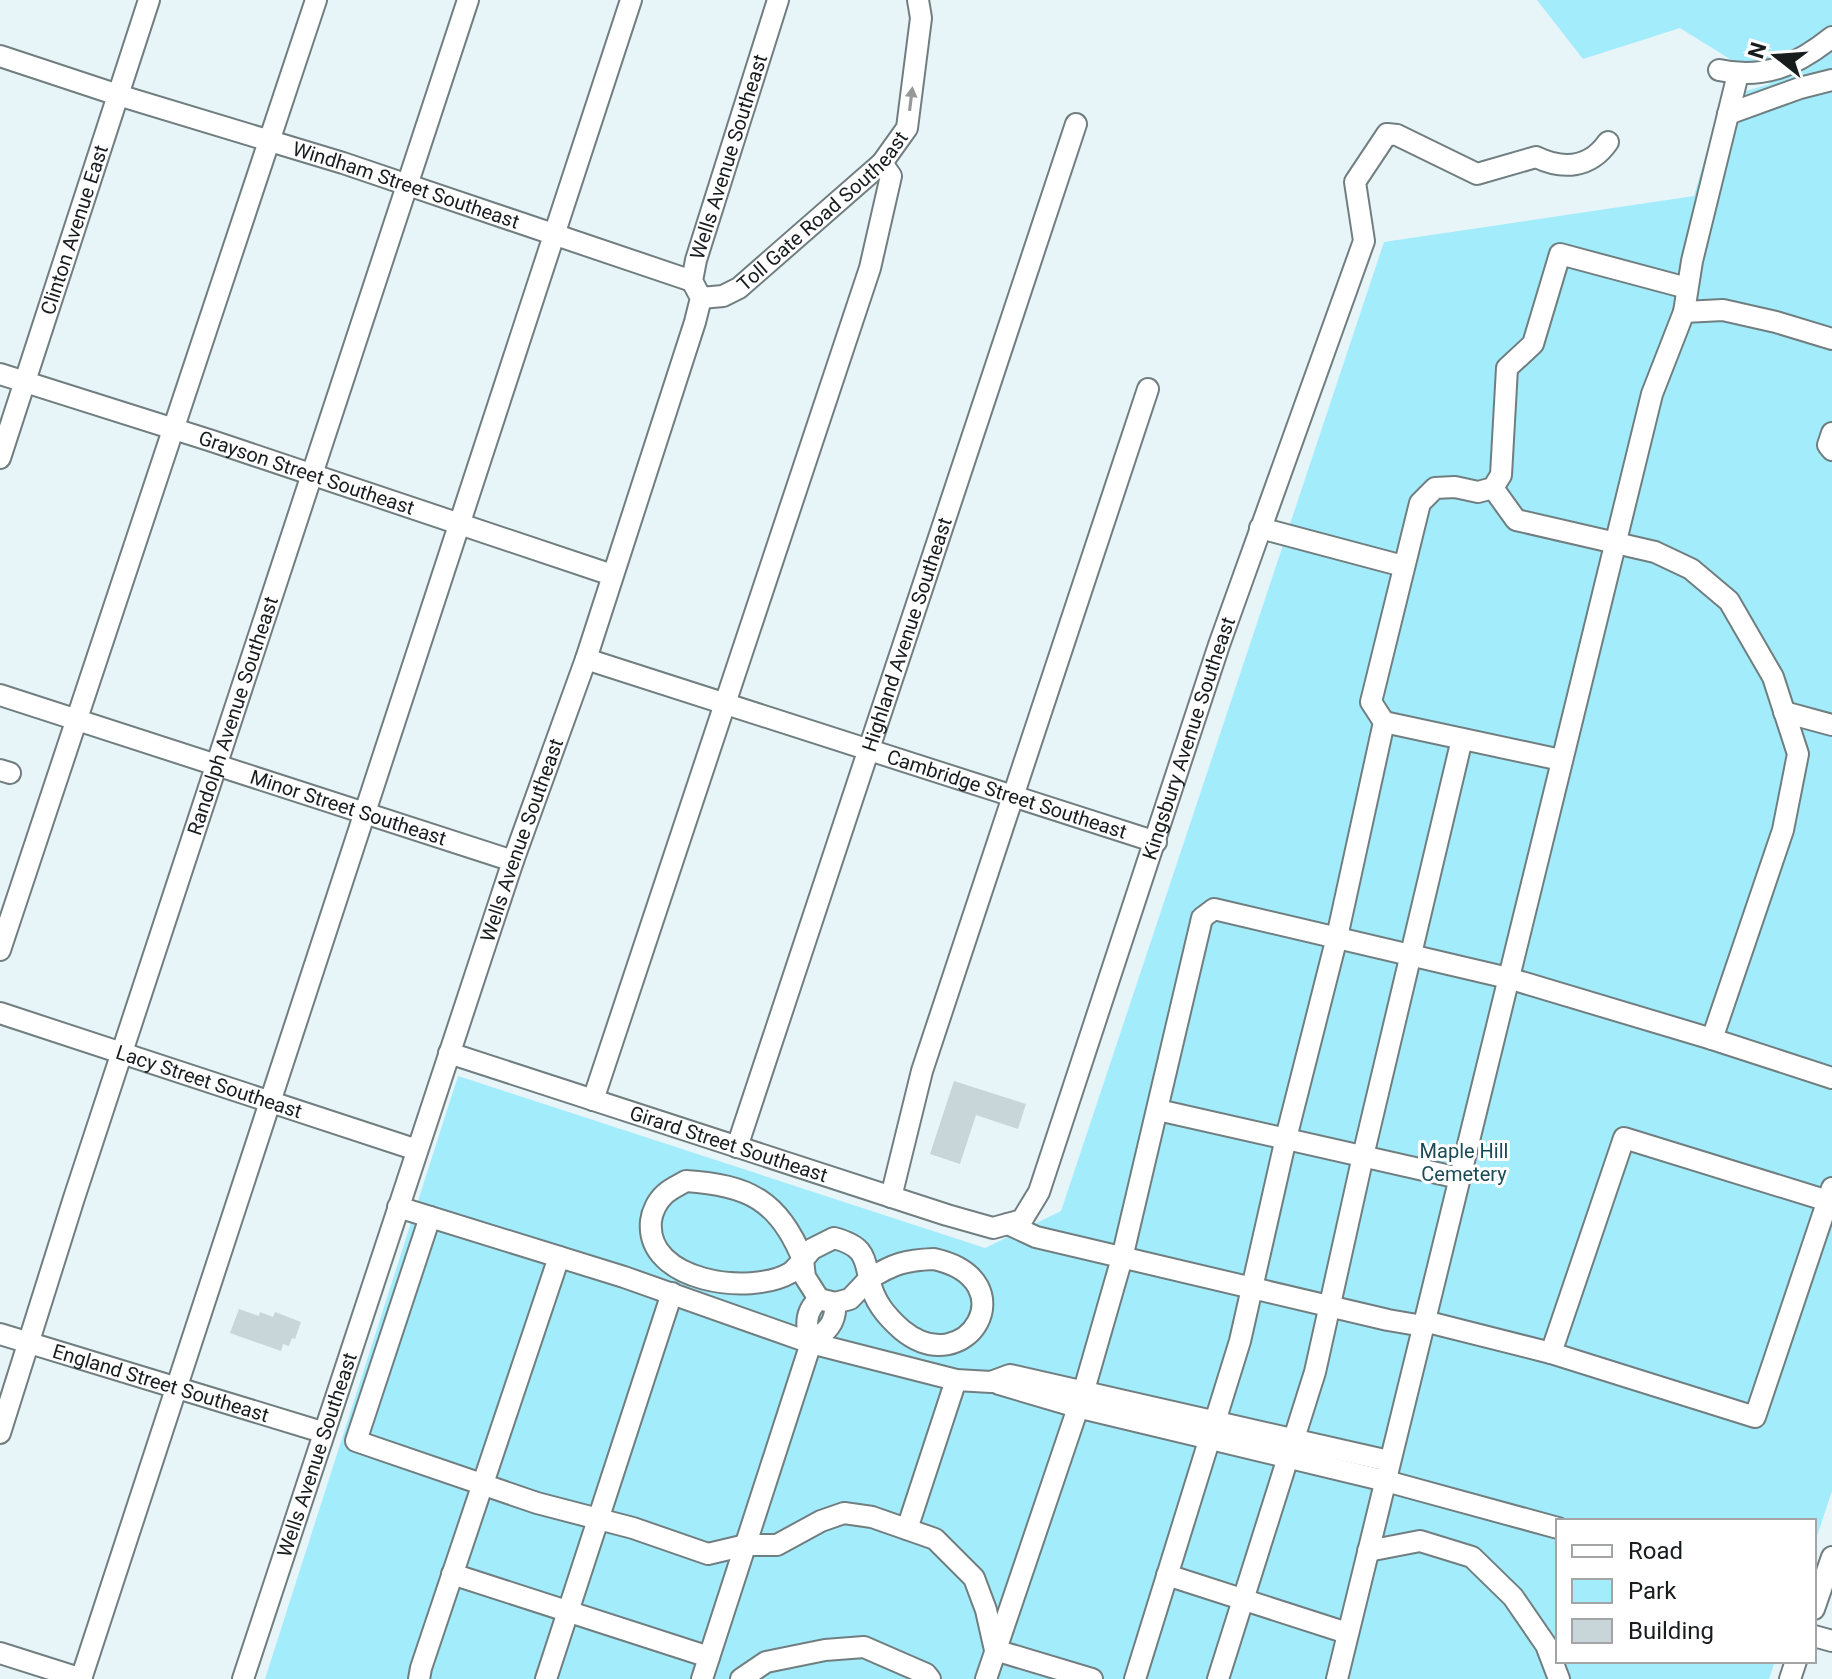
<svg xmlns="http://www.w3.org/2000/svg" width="1832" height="1679" font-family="Roboto,sans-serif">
  <rect width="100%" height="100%" fill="#e7f5f8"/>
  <polygon fill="#a2ecfc" points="1537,0 1832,0 1832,1491 1814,1545 1814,1521 1558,1521 1558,1661 1775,1661 1769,1679 265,1679 458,1076 985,1248 1061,1211 1384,242 1694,196 1722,98 1770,84 1680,28 1583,59"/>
  <g fill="#c8d6d9">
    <polygon points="954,1081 1026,1104 1018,1129 976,1115 960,1164 930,1154"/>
    <polygon points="239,1309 259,1316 260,1312 273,1317 275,1312 301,1322 295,1339 292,1338 289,1346 283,1344 281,1351 230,1333"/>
  </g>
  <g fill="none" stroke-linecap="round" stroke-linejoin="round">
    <defs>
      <g id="minor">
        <path id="s1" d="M0 56 118 95 343 163 692 281"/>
        <path d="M1719 70C1764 80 1797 65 1832 37"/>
        <polyline points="1728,114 1800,88 1832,80"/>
        <path id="s2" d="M701 298 723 296 739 288 882 163 907 128 921 18 918 0"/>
        <polyline points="1684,312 1723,310 1776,322 1832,339"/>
        <path id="s3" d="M0 374 212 441 612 575"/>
        <polyline points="1832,433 1828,445 1832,450"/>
        <path id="s4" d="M0 458 149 0"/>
        <polyline points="1493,488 1516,520 1655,552 1691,569 1729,601 1773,677 1798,754 1783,830 1712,1039"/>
        <polyline points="1260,528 1403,566"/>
        <path id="s5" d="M586 659 1156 842"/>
        <path id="s6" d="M0 695 513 861"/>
        <polyline points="1784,712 1832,725"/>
        <polyline points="1384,722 1561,760"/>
        <polyline points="0,770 10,773"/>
        <polyline points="0,950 316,0"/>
        <path id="s7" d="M0 1013 417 1150"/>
        <path id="s8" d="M449 1053 947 1215 993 1228 1022 1220 1039 1192 1219 645 1364 241 1355 182 1387 134 1397 135 1477 174 1536 157C1563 170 1590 168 1608 142"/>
        <polyline points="593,1100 870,268 891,176 882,163"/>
        <polyline points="1158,1110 1459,1178"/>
        <path id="s9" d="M737 1147 1076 124"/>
        <path d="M686 1181C748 1185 779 1200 803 1260 799 1264 795 1270 790 1273 750 1296 645 1282 651 1221 652 1212 657 1201 665 1194 670 1189 679 1185 686 1181Z"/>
        <polyline points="891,1197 922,1071 1148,389"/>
        <polyline points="1828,1201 1624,1138 1551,1353 1755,1417 1832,1188"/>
        <polyline points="398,1207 624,1277 811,1343 956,1380 991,1382 1010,1375 1389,1461"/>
        <polyline points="430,1217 356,1441 537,1503 633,1528 708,1554 746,1545 777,1545 821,1521 844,1513 872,1517 935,1539 974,1578 986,1610 995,1650 1092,1679"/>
        <polyline points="1008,1224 1036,1237 1388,1320 1423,1326"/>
        <path d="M934 1259C1028 1280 967 1383 902 1330 885 1315 874 1301 869 1279 893 1264 905 1260 934 1259Z"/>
        <path d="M819 1299 805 1277 803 1260 812 1249 834 1238C860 1245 865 1253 869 1279L850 1299 835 1303"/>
        <polyline points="1424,1321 1551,1353"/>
        <path id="s10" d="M0 1334 322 1432"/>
        <polyline points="999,1384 1077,1407 1386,1481 1558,1528"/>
        <path id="s11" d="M0 1433 74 1198 468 0"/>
        <polyline points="907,1529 956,1380"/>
        <polyline points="1368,1551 1420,1541 1472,1557 1513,1597 1546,1645 1559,1679"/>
        <polyline points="452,1574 709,1657"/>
        <polyline points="1167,1575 1347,1633"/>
        <polyline points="1814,1609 1832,1557"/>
        <polyline points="1814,1636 1832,1641"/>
        <polyline points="0,1653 82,1679"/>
        <polyline points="81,1679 631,0"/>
        <path id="s12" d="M243 1679 513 861 586 659 695 322 701 298 692 281 696 260 778 0"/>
        <polyline points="419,1679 421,1668 559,1257"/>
        <polyline points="546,1679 672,1293"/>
        <path d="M702 1679 811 1343C805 1326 805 1311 819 1299L835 1303C837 1323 826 1332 811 1343"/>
        <polyline points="741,1679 766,1662 825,1650 864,1647 926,1674 930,1679"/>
        <polyline points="986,1679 1084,1390 1122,1258 1202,918 1214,909 1508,978 1712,1039 1832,1078"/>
        <polyline points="1135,1679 1240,1341 1286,1138 1337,937 1384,722 1371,702 1420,503 1435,488 1455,487 1478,492 1493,488 1501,475 1507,368 1533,344 1560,254 1687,288"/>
        <polyline points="1218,1679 1315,1372 1363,1156 1462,739"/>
        <polyline points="1337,1679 1652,394 1684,312 1692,261 1738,74"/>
        <polyline points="1790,1679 1796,1661"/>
      </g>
    </defs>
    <use href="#minor" stroke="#717e80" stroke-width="24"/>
    <use href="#minor" stroke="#fff" stroke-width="20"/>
  </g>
  <defs><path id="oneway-solid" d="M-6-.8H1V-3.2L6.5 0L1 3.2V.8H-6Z" transform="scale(2)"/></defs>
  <use fill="#979999" href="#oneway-solid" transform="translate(911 99) rotate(-83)"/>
  <g text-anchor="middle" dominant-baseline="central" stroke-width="6" stroke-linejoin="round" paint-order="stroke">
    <g font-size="20" fill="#171c1d" stroke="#fff">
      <text stroke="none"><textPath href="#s12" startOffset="1604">Wells Avenue Southeast</textPath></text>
      <text stroke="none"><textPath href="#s1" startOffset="426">Windham Street Southeast</textPath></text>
      <text stroke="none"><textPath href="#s2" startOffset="154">Toll Gate Road Southeast</textPath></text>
      <text stroke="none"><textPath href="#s4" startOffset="240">Clinton Avenue East</textPath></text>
      <text stroke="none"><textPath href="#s3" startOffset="322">Grayson Street Southeast</textPath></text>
      <text stroke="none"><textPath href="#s9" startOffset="540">Highland Avenue Southeast</textPath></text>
      <text stroke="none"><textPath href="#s11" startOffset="754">Randolph Avenue Southeast</textPath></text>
      <text stroke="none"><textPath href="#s8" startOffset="1112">Kingsbury Avenue Southeast</textPath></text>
      <text stroke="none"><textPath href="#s5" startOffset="442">Cambridge Street Southeast</textPath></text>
      <text stroke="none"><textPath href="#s6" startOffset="366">Minor Street Southeast</textPath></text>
      <text stroke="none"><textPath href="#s12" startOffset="884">Wells Avenue Southeast</textPath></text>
      <text stroke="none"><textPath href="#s7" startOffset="220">Lacy Street Southeast</textPath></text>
      <text stroke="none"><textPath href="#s8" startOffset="294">Girard Street Southeast</textPath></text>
      <text stroke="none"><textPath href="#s10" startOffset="168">England Street Southeast</textPath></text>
      <text stroke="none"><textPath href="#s12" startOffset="236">Wells Avenue Southeast</textPath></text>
    </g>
    <g font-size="20" fill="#1a4a54" stroke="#fff">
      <text x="1464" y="1151">Maple Hill<tspan x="1464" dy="23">Cemetery</tspan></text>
    </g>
  </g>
  <rect x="1556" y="1519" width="260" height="144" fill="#ffffff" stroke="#a2a4a5" stroke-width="2"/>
  <rect x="1572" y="1545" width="40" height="12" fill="#ffffff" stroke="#a2a4a5" stroke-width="2"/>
  <text x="1628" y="1559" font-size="24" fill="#171c1d">Road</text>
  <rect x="1572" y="1579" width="40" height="24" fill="#a2ecfc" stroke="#a2a4a5" stroke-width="2"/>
  <text x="1628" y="1599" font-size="24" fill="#171c1d">Park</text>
  <rect x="1572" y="1619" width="40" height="24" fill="#c8d6d9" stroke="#a2a4a5" stroke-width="2"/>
  <text x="1628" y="1639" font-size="24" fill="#171c1d">Building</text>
  <g transform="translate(1776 56) rotate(287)" stroke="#ffffff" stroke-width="6" paint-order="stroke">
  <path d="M0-6L14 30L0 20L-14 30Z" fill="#171c1d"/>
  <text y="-12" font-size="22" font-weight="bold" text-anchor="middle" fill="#171c1d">N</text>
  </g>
</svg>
